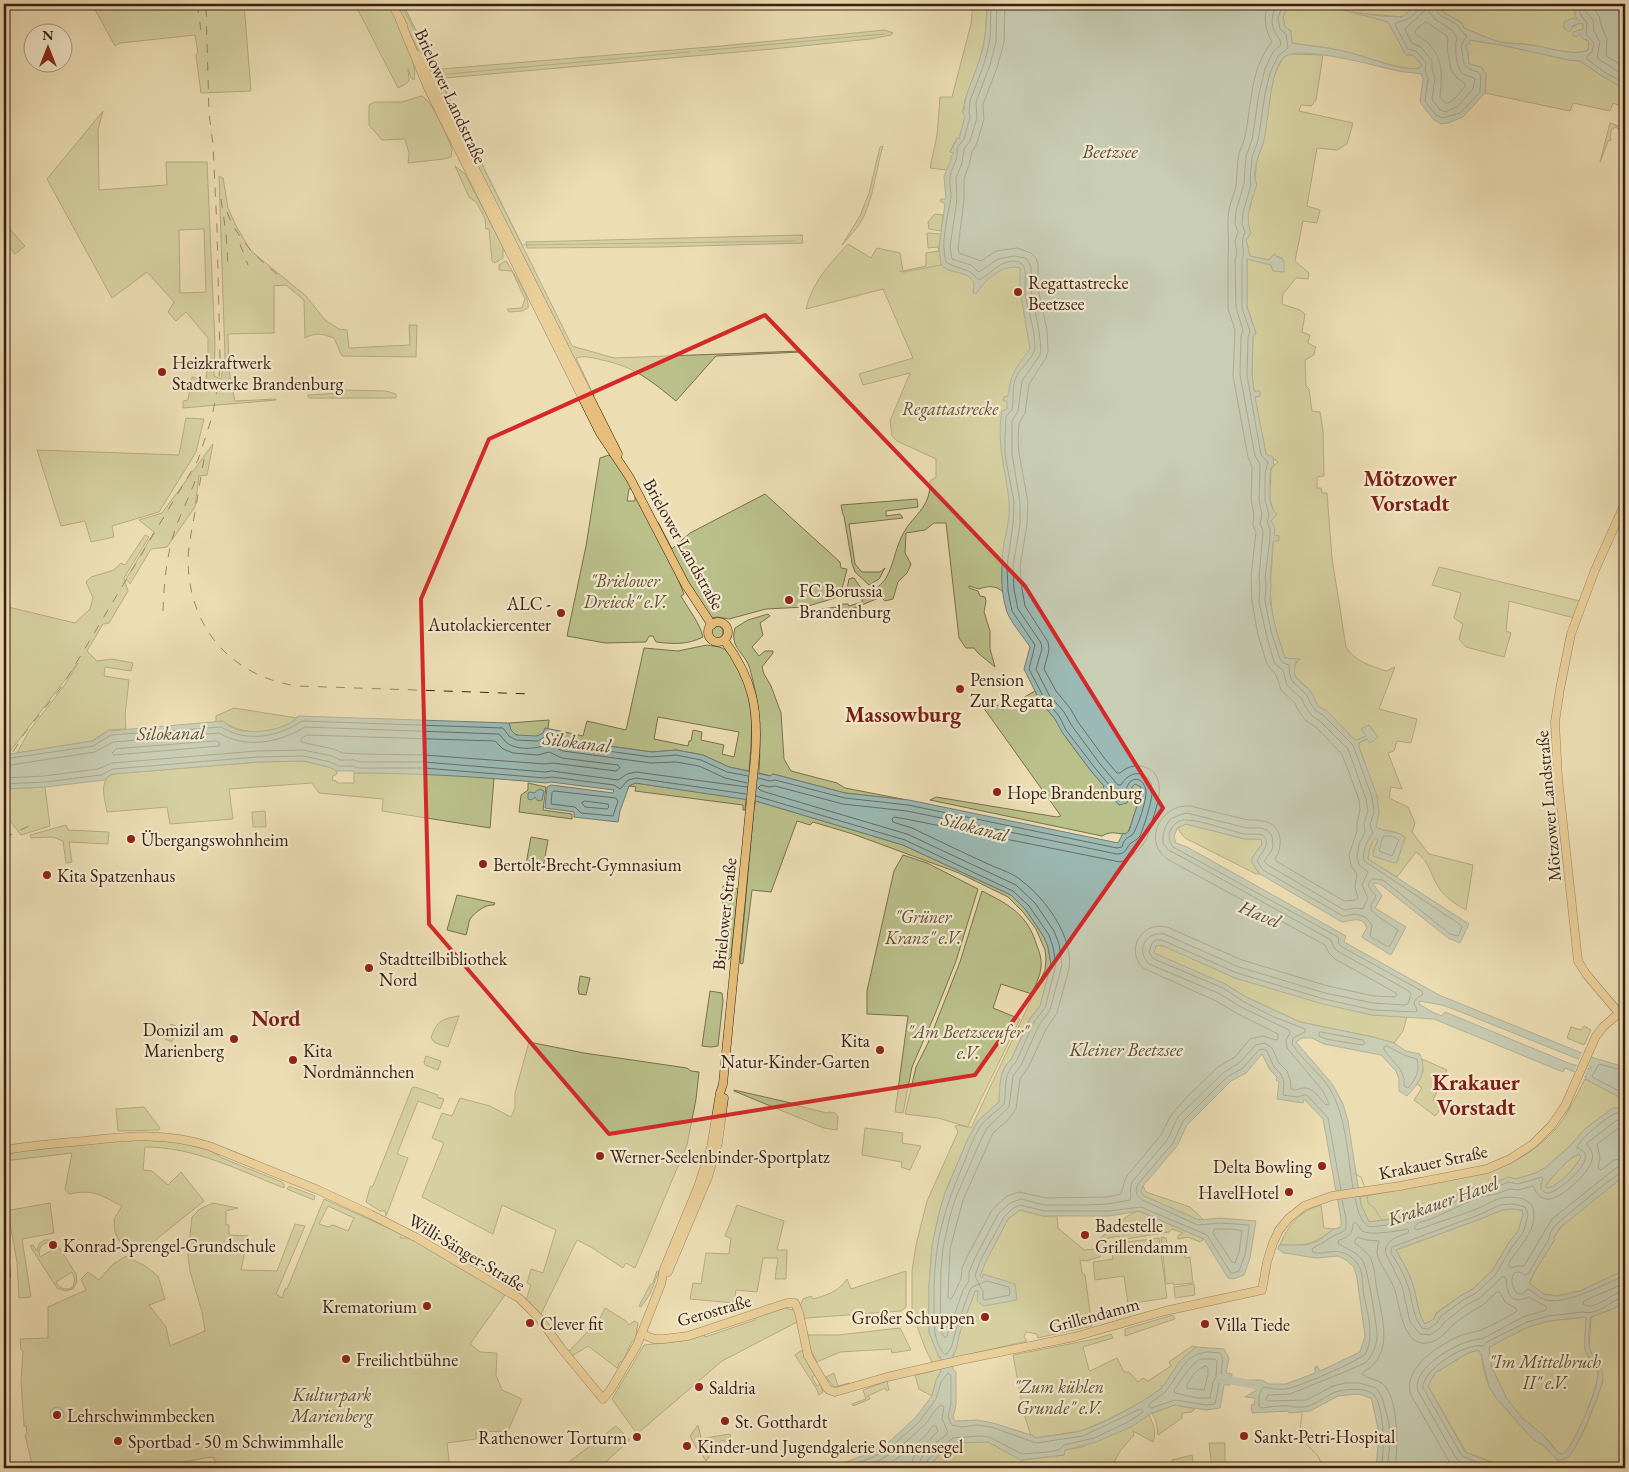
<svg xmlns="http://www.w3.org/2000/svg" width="1629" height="1472" font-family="'EB Garamond',serif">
  <rect width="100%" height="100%" fill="#ecddb3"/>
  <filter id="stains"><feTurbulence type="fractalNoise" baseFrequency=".004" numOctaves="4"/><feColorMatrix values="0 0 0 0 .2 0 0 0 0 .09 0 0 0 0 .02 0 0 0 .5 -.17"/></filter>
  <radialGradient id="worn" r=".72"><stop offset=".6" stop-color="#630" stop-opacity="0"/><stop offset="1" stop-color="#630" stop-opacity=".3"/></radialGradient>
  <g fill="#bac08a" stroke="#796f4e" fill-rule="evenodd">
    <polygon points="92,4 244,4 251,91 201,93 196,55 198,53 195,35 120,43 115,46"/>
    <path d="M355 4H390C398 20 419 63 414 80L411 78 408 69 409 81 404 85 398 88Z"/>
    <path d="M395 4H403L572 346 614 358 801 351V352L716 356 676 401C650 380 635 367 602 360 592 358 585 355 576 358L594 396H593Z"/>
    <polygon points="973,4 987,4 985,8 987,11 985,38 979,62 965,100 963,113 966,116 959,139 954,143 950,152 955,153 947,170 930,168 937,135 940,97 952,97 971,24"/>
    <path d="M1122 4 1030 583 1003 592C996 585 987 586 979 589L969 586V588L978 591 980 596 985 597 986 601 984 612 990 631V649L995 667 978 653 974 648H966L959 638 946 523H934L925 530 906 533 905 553 911 564 907 573 898 582 893 599 885 601 881 597 840 614 842 604H848L849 606 862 602V598L867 595 872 596C875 587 882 585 886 578 893 566 895 551 901 538 911 515 931 510 930 481L936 477V459L897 441 892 436 890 421 910 373 863 385 859 374 913 358 883 289 806 309C812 283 830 263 848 244L871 258 877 248 900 253 903 271 926 266V253L939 251 938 247 928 248 927 233 941 234 939 247Z"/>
    <path d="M1289 4H1417L1403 17 1357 13 1388 22 1406 55H1413L1422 65 1420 68C1401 72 1363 55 1343 51 1326 47 1309 46 1292 43L1291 31 1285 27 1283 17Z"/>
    <path d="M1439 4H1546V7L1548 8 1549 4H1575V15L1578 20 1574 19 1571 28 1580 23 1583 24V29L1579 31 1580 34 1589 43 1588 50C1574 57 1546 47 1531 45 1521 43 1510 44 1500 42 1488 39 1476 33 1464 28L1462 23 1443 12Z"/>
    <polygon points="885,30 893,33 891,35 870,39 772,49 445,78 441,69 721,46"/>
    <polygon points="1469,40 1501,45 1569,60 1580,61 1602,76 1625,89 1625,108 1613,103 1610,111 1573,103 1570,111 1485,93 1486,74 1481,67 1469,64 1468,51 1465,46 1469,44"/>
    <path d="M1289 54 1323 55 1316 100 1311 106 1301 105 1299 111 1353 123 1347 144 1337 150 1317 148 1307 206 1320 210 1317 223 1303 221 1295 261 1309 273 1308 279 1296 278 1283 294 1282 304 1300 310 1305 314 1302 332 1310 335 1308 343 1316 347 1315 349 1314 355 1305 360 1306 386 1309 389 1312 411 1320 412 1323 430 1324 476 1317 477V488H1321L1322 493H1327L1332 558 1346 647C1354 661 1371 666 1386 671L1395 667 1379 709 1417 719 1411 743 1397 741 1394 751 1388 753 1402 789 1391 787 1389 798 1408 807 1415 823 1412 832 1429 854 1473 865 1466 910C1456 904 1445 898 1439 888 1430 874 1430 862 1416 852L1397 877 1368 859C1368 852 1371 842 1376 837L1378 840 1373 852 1397 862 1405 837C1396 830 1385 832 1376 827L1375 825 1379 813 1364 760 1359 747V743L1368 739 1370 743 1377 737 1366 736 1357 740 1354 739 1326 710C1316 708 1316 700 1311 692 1305 683 1283 673 1299 660L1285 658C1279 640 1272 620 1271 601 1269 581 1273 562 1273 542L1279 540 1274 536 1271 521 1273 510 1270 499 1271 468 1278 462 1266 454 1255 397 1260 396V392L1254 391 1252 374 1253 337 1256 333 1247 307V259L1271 265 1273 271 1284 262 1282 258 1273 255 1269 260 1250 256 1246 240 1251 233 1247 223V213L1250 209 1254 189 1257 158 1263 143 1270 95 1275 73 1283 58Z"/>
    <path d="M421 96C432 99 444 132 450 143L452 149 451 157 444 159 408 163 409 153 405 139 382 140 369 125V105L375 102H402Z"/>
    <path d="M103 111 98 130 99 190 167 185 166 162H207L215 343 214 376 221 379 225 358 219 176 223 178 228 208 236 226 251 251 306 296 325 320 339 329 347 330 349 348 410 345 409 325H417L416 357 342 356 334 338C322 334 316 332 305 338L304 300 286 285 274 286V333L228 334 229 370 235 401 276 399V400L183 408V401L188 400 192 377 206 380 208 363V338L186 312 176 321 168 312 174 302 147 272 112 298 47 179ZM204 229 206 292 180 293 179 230Z"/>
    <path d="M1610 123 1625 128V135L1616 127C1610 129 1610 134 1611 140L1608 141 1600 162Z"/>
    <path d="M883 146C876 169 874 194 864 216 859 227 850 236 842 245L860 216 869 193 880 147Z"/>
    <polygon points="455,166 465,174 503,247 503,258 495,263 492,261 489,229 486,229 485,219 477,203 469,197"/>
    <polygon points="935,214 943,215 941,231 929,229 928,222"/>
    <polygon points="7,226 25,246 15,254 4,241 4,229"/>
    <polygon points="802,235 803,243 659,247 527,248 526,242"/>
    <path d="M505 261 507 262C513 274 530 294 528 308L522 311 509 312 507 309 522 308 525 299 512 271 499 270V265Z"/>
    <polygon points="344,390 386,391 396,394 396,398 310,398 308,397 308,395 343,393"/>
    <polygon points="186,418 204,419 196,452 159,512 112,526 114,537 91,542 85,521 61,526 37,450 179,455"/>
    <polygon points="213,444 207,475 199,476 195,507 167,547 151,549 130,584 126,579 154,532 139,520 162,513"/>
    <path d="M609 455 621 466 633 489H629L627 501H635V495L637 497 678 579 684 594 681 596C688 609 700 623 703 637 687 645 673 644 656 642L653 636H649L646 642 605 643 567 636 586 546 600 458Z"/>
    <path d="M765 494 840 562 841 568 847 569 842 589 835 598 805 607 766 609 729 619 717 617 712 618C686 593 673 556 657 524L658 522 672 549 690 533Z"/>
    <polygon points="917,499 918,507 886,511 886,516 900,514 903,518 849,524 855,564 862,572 880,572 885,568 879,579 869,585 855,572 852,563 844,516 843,515 841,505"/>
    <polygon points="145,535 149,537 124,578 128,591 109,623 103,624 87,651 97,661 112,659 133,663 131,671 105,667 104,676 129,680 125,715 126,729 108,730 92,741 17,753 29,731 64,686 78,663 8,754 4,755 4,606 75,623 90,609 93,598 86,582 91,577 114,570 121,563 125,565"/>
    <polygon points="1439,567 1580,601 1574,618 1509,601 1506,631 1511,633 1504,657 1466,647 1459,639 1463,624 1454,618 1461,593 1432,585"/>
    <polygon points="852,578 854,578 861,588 860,590 848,595 846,594 849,579"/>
    <polygon points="836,607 838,609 836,618 821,612 802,612"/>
    <path d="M768 614 770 616 760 623 763 635 752 647 759 656 765 651H773V653L762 667 764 674 771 686 781 713 784 759 791 771 837 783 845 788 907 800 845 793 773 774 771 776 759 773C761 737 760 704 750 669 745 652 729 648 735 628L748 620Z"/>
    <circle cx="717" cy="632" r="6"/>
    <path d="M707 645C711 646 718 646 722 648 729 651 733 660 737 666 756 700 752 734 749 771L729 767 703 755 676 750 652 752 565 740 560 735V731L583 736 587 721 626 730 644 648 678 651ZM658 717 739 732 734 757 722 754 724 745 701 740 702 732 693 730 691 741H689L688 746 654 739Z"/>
    <path d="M1035 691 1040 701 1055 719 1067 739 1091 771 1104 786 1103 789 1107 790 1119 805 1130 798 1132 787 1135 784 1141 787 1140 797 1128 833C1117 836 1114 829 1102 836L930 800 936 797 1057 817 1061 816 983 707 989 703 993 708 998 705 1002 710Z"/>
    <path d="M234 708 297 718C279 734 242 737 223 721L216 722V716Z"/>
    <path d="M549 720 548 729 545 728C544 732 544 733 540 735 535 738 520 737 515 734 510 732 510 727 509 723Z"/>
    <path d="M304 761 329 767 337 771V774L333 776 332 780 336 781 337 783H354V773H423L494 778 490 828 382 811 383 799 319 793 312 783 229 789 233 819 170 824 167 807 107 812C105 799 98 780 113 774L258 762Z"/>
    <polygon points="528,783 546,787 543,810 572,814 572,819 519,812 521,795 528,790"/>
    <polygon points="635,783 746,799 745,810 743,810 743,805 635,791 636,787 629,786"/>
    <polygon points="23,787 27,788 45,787 50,826 21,835 4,813 4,789"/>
    <path d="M756 801 903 845 1011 895 1026 910 1044 937 1048 947 1051 964 1040 1006 1030 1018 1011 1060C999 1069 1000 1087 999 1102L978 1121 968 1139 945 1193 939 1213 932 1246 929 1286V1332L938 1355 941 1360V1372L936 1380 932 1396 919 1389 915 1375 934 1371 933 1364 925 1348 912 1312V1271L916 1245 927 1201 958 1132 955 1126 957 1125 968 1127 938 1118 905 1114 916 1067 928 1043 960 962 982 891C1010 905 1028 915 1037 946 1040 953 1042 961 1041 968 1040 977 1035 986 1032 994L1001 984 993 1008 1020 1019 968 1126 971 1128 1045 970 1046 959 1045 950 1036 929 1023 912 1008 897 959 873 853 834 813 822 810 825 797 821 771 892 752 890 743 963 742 964 740 963 754 807Z"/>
    <polygon points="265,811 266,827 253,827 252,812"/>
    <polygon points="1186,824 1245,839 1261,839 1262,844 1252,858 1255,868 1260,874 1256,874 1185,838 1177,828"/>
    <polygon points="66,825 68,830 109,832 108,844 69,842 72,862 66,863 63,841 53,837 31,838 30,835"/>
    <polygon points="531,837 548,840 543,868 526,864"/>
    <polygon points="903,855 927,863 978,889 956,961 935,1014 912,1067 903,1113 895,1112 908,1016 867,1014 867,991 894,871"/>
    <polygon points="723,886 738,889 731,957 728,960 722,959"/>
    <path d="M457 895 495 903 494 905C486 904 475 912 470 919 468 924 468 930 466 935L447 930Z"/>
    <polygon points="1157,945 1171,948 1235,978 1372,1015 1407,1017 1403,1031 1394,1043 1373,1037 1300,1022 1246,997 1225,984 1156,955 1154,953 1154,949"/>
    <polygon points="580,976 590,978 586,995 579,994 578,989"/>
    <polygon points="710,991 722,993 723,1001 718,1046 711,1047 702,1046"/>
    <path d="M459 1016 448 1047 435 1043 431 1038C437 1020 442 1019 459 1016Z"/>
    <polygon points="171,1024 178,1027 172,1042 165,1039"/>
    <polygon points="1584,1026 1591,1030 1584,1045 1567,1038 1571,1027 1581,1030"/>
    <polygon points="529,1042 584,1053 687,1068 691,1071 699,1072 696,1099 687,1145 635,1268 626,1263 623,1268 591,1247 577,1240 541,1314 526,1300 531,1285 527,1283 531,1269 543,1273 556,1230 502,1205 493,1234 422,1197 444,1143 432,1138 442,1113 452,1116 460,1098 490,1106 511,1117 515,1108 515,1093"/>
    <polygon points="426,1056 441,1061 438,1070 425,1065 424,1062"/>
    <polygon points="1422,1059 1447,1070 1433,1100 1442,1107 1435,1116 1414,1100 1422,1088 1417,1084 1423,1072"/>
    <path d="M1585 1079 1625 1100V1110L1622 1108H1613L1585 1129 1570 1146 1545 1168 1536 1173 1516 1179 1508 1177 1494 1183 1476 1186 1427 1209 1412 1213 1408 1217 1369 1222 1361 1205 1360 1197C1384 1193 1408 1188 1432 1183 1447 1180 1462 1178 1477 1175 1507 1168 1536 1151 1556 1129 1568 1114 1576 1096 1585 1079Z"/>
    <polygon points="415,1087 438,1095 437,1097 444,1099 440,1109 418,1101 397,1154 408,1158 386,1216 385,1211 380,1211 366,1202 370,1187 373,1186 412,1088"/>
    <polygon points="734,1090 791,1103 791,1104 827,1113 829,1112 835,1113 838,1117 837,1130 824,1128 734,1091"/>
    <polygon points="144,1107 160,1128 159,1130 118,1131 116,1109"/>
    <polygon points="865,1128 903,1133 902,1143 921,1146 910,1170 901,1167 902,1162 862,1155"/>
    <path d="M173 1139 210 1150 222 1158 282 1182 284 1184V1188C238 1170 195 1147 145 1147L143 1170 152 1171 168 1185 181 1172 204 1201 153 1242 141 1244 125 1253 115 1232 114 1219 122 1206C100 1195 94 1189 69 1194L65 1189 72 1153 4 1161V1156L8 1155V1154L33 1149 112 1140Z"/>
    <path d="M1579 1154 1581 1157C1575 1168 1560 1185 1548 1189L1546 1187V1185C1553 1176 1569 1157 1579 1154Z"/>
    <polygon points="1625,1172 1625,1270 1580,1291 1557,1296 1544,1294 1529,1283 1535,1271 1555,1239 1554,1237 1561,1227"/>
    <polygon points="289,1186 315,1196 314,1200 287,1189"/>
    <polygon points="1143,1186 1146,1192 1190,1207 1204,1220 1194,1219 1144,1196 1141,1191"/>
    <path d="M324 1199 400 1233 402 1235 400 1238H417L505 1295 470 1344 480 1352 497 1353 496 1375 502 1390 522 1399 508 1431 476 1432V1439L447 1443 450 1468H217L214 1458 211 1457 183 1462 135 1463 117 1468H33L25 1435 27 1434 26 1426H24L21 1381 23 1352 21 1349 20 1339 48 1338V1307L86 1290 81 1279 88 1272 99 1280 112 1265 126 1256 145 1266 158 1276 165 1299 149 1305 166 1327 170 1346 205 1331 202 1312 190 1271 188 1255 192 1217 200 1209 213 1203 238 1208 226 1211V1225H229V1235L248 1236 241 1270 277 1271 295 1224 305 1226 276 1294 282 1298 285 1289H287ZM328 1206 354 1218 348 1231 333 1225 328 1227 319 1224Z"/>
    <polygon points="50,1203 54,1233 22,1239 31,1297 19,1298 17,1262 8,1212 11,1210"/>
    <polygon points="737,1205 784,1221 777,1250 787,1250 786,1279 775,1279 778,1258 763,1258 757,1292 736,1290 734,1303 690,1299 693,1283 701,1284 706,1253 729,1254 731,1238 725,1236"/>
    <path d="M1321 1205 1324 1228 1334 1229C1312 1245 1307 1246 1280 1245 1287 1226 1301 1210 1321 1205Z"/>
    <path d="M1512 1209 1522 1210 1523 1215 1518 1231 1508 1244 1492 1271 1473 1289 1460 1296 1436 1313 1434 1319 1425 1325C1417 1312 1417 1296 1412 1282 1408 1271 1402 1260 1395 1250L1483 1218 1502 1210Z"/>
    <path d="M1020 1210 1043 1216H1057L1058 1228 1084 1250 1096 1249V1242C1106 1234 1128 1212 1139 1211L1204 1239 1200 1242 1188 1237 1178 1239V1236L1183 1233 1172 1229 1169 1232 1120 1240 1119 1236 1108 1238 1100 1257 1086 1261 1080 1260 1082 1273 1085 1275 1092 1326 1038 1338 1037 1334 1026 1332 1024 1337 1027 1341 953 1358 960 1332 975 1291 979 1290 983 1275 982 1278 980 1276 985 1263 1008 1219Z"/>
    <polygon points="4,1229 11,1277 4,1281"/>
    <polygon points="1161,1237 1166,1238 1168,1250 1184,1250 1185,1258 1190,1257 1193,1283 1173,1285 1173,1283 1166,1284"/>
    <polygon points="1159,1238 1167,1298 1128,1304 1124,1276 1095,1280 1093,1262 1113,1259 1111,1244"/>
    <path d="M44 1240H52L57 1244 76 1274 77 1282 73 1289 65 1291 57 1288 30 1246 33 1245 37 1251 39 1244ZM48 1242 53 1243 57 1247 40 1257 39 1251 41 1246ZM72 1272 75 1279 73 1287C67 1291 59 1289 56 1282Z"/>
    <polygon points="657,1271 659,1271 650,1294 641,1307 639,1306 650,1285 653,1283"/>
    <path d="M906 1271V1307L901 1311 807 1318 801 1320 722 1361 637 1434 612 1399 644 1345 673 1342 691 1339 704 1334 705 1337 755 1320 754 1317 785 1308 793 1310 800 1307 803 1299 811 1296 813 1299C827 1295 838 1292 847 1279L851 1289Z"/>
    <polygon points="1194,1284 1195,1295 1175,1298 1174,1287"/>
    <path d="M1625 1301V1468H1506L1466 1452 1428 1386 1435 1373 1468 1353 1478 1350 1481 1354C1483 1365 1485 1378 1490 1388 1494 1396 1500 1402 1506 1409 1523 1430 1541 1446 1563 1460L1571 1454 1576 1446 1587 1424 1603 1381 1597 1361 1589 1349 1591 1317 1615 1308Z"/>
    <polygon points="605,1308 626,1321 629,1325 634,1321 638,1323 635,1341 632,1341 623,1361 620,1362 617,1368 588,1346 572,1356 568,1352 599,1320"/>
    <polygon points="1173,1315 1175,1319 1125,1336 1125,1329"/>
    <path d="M1584 1317 1587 1318C1586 1327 1584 1342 1585 1349 1588 1359 1597 1363 1598 1373 1599 1386 1574 1447 1563 1454H1559L1549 1441 1523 1419 1507 1399 1492 1368 1489 1349V1347L1528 1327 1549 1321Z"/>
    <polygon points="900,1328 911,1350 892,1353 891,1349 840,1352 817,1362 811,1351 807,1335 838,1335"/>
    <polygon points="1111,1334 1113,1338 1083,1347 1089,1370 1090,1371 1117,1358 1124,1372 1129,1372 1138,1382 1143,1378 1148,1381 1171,1366 1169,1362 1192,1346 1196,1347 1180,1361 1162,1388 1147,1399 1107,1420 1081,1431 1034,1438 1034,1436 1031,1436 1024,1414 1013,1355 1095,1339"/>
    <polygon points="802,1350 809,1365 810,1368 812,1368 815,1375 812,1377 817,1386 820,1384 823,1392 819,1395 816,1388 795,1355"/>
    <polygon points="834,1373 838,1386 849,1383 849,1385 834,1387 826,1377"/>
    <polygon points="887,1381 889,1390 887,1391 885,1388 868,1396 870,1399 853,1406 852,1404 866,1399 863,1390"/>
    <polygon points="1175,1405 1195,1409 1191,1412 1182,1413 1182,1418 1158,1435 1156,1421 1152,1413"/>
    <path d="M1149 1415C1153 1423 1157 1433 1153 1442L1133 1431 1134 1435 1120 1451 1111 1468H927L943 1451 954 1443 988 1442 1021 1460 1064 1455 1065 1450 1082 1447Z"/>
    <polygon points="698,1425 701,1437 697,1449 690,1436"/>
    <polygon points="616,1426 630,1440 599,1468 561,1468"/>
    <polygon points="730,1434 731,1438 725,1442 723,1440 712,1448 714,1450 706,1461 701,1453 705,1438"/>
    <polygon points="1209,1443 1225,1443 1225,1461 1223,1468 1212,1468"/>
    <polygon points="1192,1455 1194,1467 1174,1468 1172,1460"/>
    <path d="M203 1463 209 1468H130C154 1463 179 1466 203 1463Z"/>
  </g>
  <g fill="#9bbab5" stroke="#737c73" fill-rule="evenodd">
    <path d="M987 4H1289L1283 17 1285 27 1291 31 1292 43C1309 46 1326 47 1343 51 1363 55 1402 72 1420 68L1422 65 1413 55H1406L1388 22 1351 12 1382 16 1402 17 1417 4H1439L1443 12 1462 23 1464 28C1476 33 1488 39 1500 42 1510 44 1521 43 1531 45 1546 47 1574 57 1588 50L1589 43 1587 40 1583 39 1580 34 1576 37 1573 36V32L1583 29V24L1580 23 1572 26V29L1569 32 1564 28V22L1573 18 1577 19 1575 15V4H1625V89L1602 76 1580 61 1569 60 1501 45 1470 40 1469 44 1465 46 1468 51 1469 64 1481 67 1486 74 1485 93 1463 117 1448 123 1441 124 1433 119 1420 102 1423 79 1421 74C1414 72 1406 73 1398 71 1379 67 1296 43 1283 58 1271 72 1270 104 1267 121 1266 129 1265 137 1263 144 1259 155 1251 173 1257 184 1252 201 1244 216 1251 233L1246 240 1250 256 1269 260 1273 255 1275 254 1277 257 1281 258 1284 262V272L1273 271 1271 265 1247 259V307L1256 333 1253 337 1252 374 1254 391H1260V396L1255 397 1266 454 1273 457 1274 466 1271 468C1269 481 1266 505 1277 514L1271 521 1275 528 1274 535 1279 536V540L1273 542 1270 578 1271 585 1270 601 1276 630 1285 658 1300 659 1296 662C1295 667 1293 674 1296 678 1300 684 1308 687 1311 692 1316 700 1315 707 1326 710L1354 739 1357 740 1366 736 1361 729 1369 725 1378 737 1370 743 1367 739 1359 743V747L1377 796 1379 813 1376 827C1385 832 1396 831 1405 837L1397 862 1394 863 1373 856V852L1378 840 1376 838C1371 842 1368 852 1368 859L1469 924 1460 943 1448 938 1380 884 1374 883 1373 884 1382 896 1375 908 1406 927 1391 955 1363 938 1362 936 1367 928C1362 915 1352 921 1342 922L1260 874 1252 863V858L1262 844 1261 839H1245L1186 824 1177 828 1174 837 1176 843 1187 847 1346 936 1344 942 1439 995 1594 1058 1625 1067V1100L1585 1079 1586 1077 1565 1068 1563 1072 1434 1019 1372 1015 1323 1004 1235 978 1161 945 1156 946 1154 953 1225 984 1246 997 1300 1022 1373 1037 1394 1043 1406 1051 1420 1054C1427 1073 1420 1082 1407 1096L1399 1091V1079L1396 1071 1381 1055 1324 1044 1312 1038H1302L1296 1042 1333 1085 1343 1104 1348 1121 1361 1205 1369 1222 1408 1217 1412 1213 1427 1209 1476 1186 1494 1183 1508 1177 1516 1179 1536 1173 1545 1168 1570 1146 1585 1129 1613 1108H1622L1625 1110V1172L1624 1176 1561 1227 1554 1237 1555 1239 1535 1271 1529 1283 1544 1294 1557 1296 1580 1291 1625 1270V1301L1615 1308 1591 1317C1589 1324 1587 1346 1591 1352 1595 1360 1602 1366 1603 1376 1604 1386 1578 1446 1571 1454 1567 1459 1562 1460 1557 1460L1544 1445 1537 1442 1529 1435 1497 1399 1489 1387 1481 1354 1478 1350 1468 1353 1435 1373 1428 1386 1465 1452 1506 1468H1376L1379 1433 1372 1401 1371 1398 1358 1394 1338 1396 1310 1411 1289 1413 1288 1411 1252 1413 1251 1405H1254L1255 1398 1245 1397 1257 1390 1255 1388 1247 1386 1248 1380H1262L1269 1384H1286L1315 1373V1367L1317 1366 1320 1371 1360 1352 1365 1336 1357 1278 1354 1267 1346 1260 1338 1256 1316 1258 1284 1253 1278 1249 1279 1245H1306L1318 1241 1334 1229 1341 1227V1219L1323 1119 1304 1099 1303 1103 1277 1099 1279 1082 1276 1080 1277 1077 1270 1070 1262 1054 1246 1073 1231 1081 1187 1125 1177 1146 1143 1186 1141 1191 1144 1196 1199 1220 1220 1218 1256 1221 1250 1258 1244 1275 1233 1279 1228 1278 1204 1239 1139 1211 1109 1216H1043L1020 1210 1008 1219 985 1263 980 1276 982 1278 983 1274 1015 1284 1017 1300 984 1306 977 1301 978 1291H975L960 1332 956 1350 953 1355V1369L956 1372V1405L953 1417 955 1421 977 1420 993 1423 1034 1436 1035 1438C1050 1436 1066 1435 1080 1431 1105 1424 1141 1403 1162 1388L1161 1386 1164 1385 1180 1361 1196 1347 1224 1349 1229 1358 1226 1373 1232 1374 1230 1385H1224L1220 1408 1206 1410 1175 1405 1152 1413 1131 1427 1096 1442 1065 1450 1064 1455 1021 1460 988 1442 954 1443 943 1451 927 1468H832L871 1452 889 1442 915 1418 932 1396 936 1380 941 1372V1358L938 1355 929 1332V1286L932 1246 939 1213 945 1193 968 1139 978 1121 999 1102C1000 1087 999 1070 1011 1060L1030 1019 1040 1006 1051 964 1048 947 1044 937 1026 910 1011 895 903 845 756 801 635 783 629 786 620 811 618 822 574 817V812L545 808 547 787 551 785 613 793 614 790 551 782 546 783C482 777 419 773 354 773V771H337L329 767 304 761 258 762 113 774 108 776 105 780 45 787 4 789V755L93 741 109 731 223 721C230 727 237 731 245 731 260 733 289 729 298 716L509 723 511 730 516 735 537 736 543 733 545 728 560 731V735L565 740 652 752 676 750 703 755 729 767 770 776 773 774 845 793 909 800 1118 843 1123 833 1125 834 1129 831 1140 797 1141 787 1135 784 1132 787 1127 803 1119 805 1107 790 1103 789 1104 786 1091 771 1062 732 1055 719 1040 701 1024 669 1030 647C1024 637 1011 623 1007 612 1000 591 1001 565 1004 543 1007 530 1010 516 1009 502 1006 469 996 444 1002 411L1007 409V401H1003L1004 397 1008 396C1011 372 1016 368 1030 349L1020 290V268C1003 263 984 281 976 294L973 293 974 282 967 275 948 270 941 265 939 247 945 204 940 201 941 199H946L944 176 951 160V156L954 153 950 152 956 141V138L959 139 965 116 962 111 964 110C965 92 974 78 979 61 985 45 986 28 987 11L985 8ZM1419 1001 1442 1005 1456 1010 1578 1059 1592 1068 1591 1069 1571 1064 1445 1012 1442 1016 1434 1013 1419 1004ZM1579 1154 1581 1157C1575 1168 1560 1185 1548 1188L1546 1187V1185C1553 1176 1569 1157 1579 1154ZM1512 1209 1522 1210 1523 1215 1518 1231 1508 1244 1492 1271 1473 1289 1460 1296 1436 1314 1434 1319 1425 1324C1417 1312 1417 1296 1412 1282 1408 1271 1402 1261 1396 1250L1483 1218 1502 1210ZM1584 1317 1586 1318C1586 1327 1584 1342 1585 1349 1588 1359 1597 1363 1598 1373 1599 1386 1574 1447 1563 1454H1559L1542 1434 1523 1419 1507 1399 1492 1368 1489 1349V1347L1528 1327 1549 1321Z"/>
    <polygon points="540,789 544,791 542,800 538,801 535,797 532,800 528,799 528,793 530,792 535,793 536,791"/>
    <circle cx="57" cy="1414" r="7"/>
  </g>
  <polygon fill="#ecddb3" points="1583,1050 1593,1054 1583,1080 1582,1078 1573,1074 1578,1063 1581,1064 1578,1062"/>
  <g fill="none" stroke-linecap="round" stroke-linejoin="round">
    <g stroke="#6a6c63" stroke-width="1">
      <path d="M997 4 996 41 990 65 976 102 977 118 970 141 964 149 962 163 956 178 957 199 950 247 952 259 971 265 979 272 998 259 1014 256 1025 258 1028 261 1031 267V290L1039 331 1041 349 1040 355 1022 381 1018 411 1012 421V454L1020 502V524L1013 566 1014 590 1018 609 1041 643 1042 649 1036 669 1049 695 1064 712 1072 726 1100 764 1118 785H1121C1128 771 1148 768 1152 787 1154 796 1144 826 1140 836 1137 840 1134 841 1131 843 1125 849 1126 854 1117 854L907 811 843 804 775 786 769 787 761 785 758 788 760 790 765 792 907 834 1016 885 1035 903 1054 931 1059 944 1062 965 1050 1010 1039 1025 1021 1065 1013 1076 1009 1107 987 1128 979 1144 956 1197 950 1216 943 1248 941 1269 940 1330 945 1338 947 1336 963 1290 969 1281V1272L975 1258 998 1214 1010 1203 1021 1199 1044 1205H1087L1108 1204 1130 1200C1132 1196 1129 1190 1132 1182L1167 1140 1178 1117 1223 1073 1239 1063 1256 1045 1265 1043 1272 1048 1279 1063 1287 1071 1290 1080 1291 1089C1296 1091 1298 1089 1303 1088 1313 1087 1320 1099 1326 1105L1329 1104 1323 1091 1287 1048 1286 1040 1290 1033 1289 1030 1241 1007 1220 994 1149 964C1135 950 1146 931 1164 934L1239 967 1325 993 1373 1003 1405 1005 1408 1004 1411 994 1409 991 1339 952 1334 948 1331 940 1182 857 1168 850 1163 843V835L1165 828 1170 819 1182 814 1187 813 1247 828H1261L1267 830 1272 836 1273 845 1272 850 1264 861 1268 865 1344 910 1355 908 1363 909 1368 898 1362 885 1368 872 1359 865 1357 857 1359 844 1365 832 1364 823 1368 811 1366 799 1348 749 1320 721 1312 716 1305 706 1302 699 1287 685 1283 670 1277 666 1274 662 1266 633 1259 602 1260 586 1259 578 1263 531 1260 524 1262 514 1259 500 1260 464 1255 456 1240 375 1241 336 1243 330 1236 308 1235 260 1237 253 1235 241 1238 232 1235 224 1236 211 1244 184 1246 156 1252 140 1259 93 1265 69 1273 52 1281 45C1280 39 1279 38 1276 34 1269 25 1273 13 1276 4"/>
      <path d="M1005 4 1004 42 997 68 983 104 984 119 977 143 972 152 969 165 964 179V199L958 248 959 253 981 261 996 251 1017 248 1031 253 1036 258 1038 265V289L1047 330 1048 351 1046 358 1029 384 1025 413 1019 424 1018 439 1019 453 1028 502 1027 525 1020 566 1022 589 1025 606 1048 642 1049 650 1044 669 1056 691 1070 708 1078 722 1105 759 1117 773H1120C1126 768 1132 765 1141 766 1168 772 1159 800 1153 818 1151 825 1149 833 1146 840 1141 848 1129 860 1120 862L906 819 894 817 892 819 893 822 912 828C937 840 962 852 988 864 999 869 1013 873 1022 881 1046 899 1074 938 1069 969L1057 1013 1046 1029 1028 1068 1020 1079 1016 1109 1007 1121 993 1133 963 1200 950 1249 948 1297 950 1299 952 1298 961 1279 962 1268 968 1255 992 1210 1007 1196 1019 1192 1046 1198 1107 1197 1121 1194 1126 1177 1161 1135 1171 1115 1186 1098 1218 1067 1235 1057 1250 1039 1263 1036 1276 1040 1278 1039V1034L1238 1014 1216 1001 1143 968C1125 950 1141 921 1167 927L1242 960 1328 986 1374 996 1395 997 1397 995 1396 993 1335 959 1329 953 1325 945 1167 859C1142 840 1161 804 1190 806 1208 810 1226 815 1244 819 1250 821 1257 819 1263 821 1282 824 1284 845 1275 859L1276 861 1344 901 1356 900 1358 898 1355 887 1357 874 1351 866 1349 855 1357 831V823L1360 810 1359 800 1347 767 1341 753 1316 727 1306 721 1298 710 1295 703 1281 690 1276 675 1267 664 1258 635 1252 602 1251 576 1256 532 1253 525 1254 514 1251 500 1252 467 1248 457 1233 376 1235 330 1228 309V259C1230 243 1226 227 1229 210 1230 202 1235 194 1236 185 1237 175 1237 164 1239 154 1240 148 1244 143 1245 136 1252 104 1250 68 1272 42 1265 29 1263 18 1268 4"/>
      <path d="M1283 4 1278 18 1280 29 1286 34 1288 48 1278 56 1270 73 1265 94 1258 141 1252 157 1250 180 1251 185 1243 212 1242 224 1245 232C1239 244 1246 249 1242 260V308L1250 331 1248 337 1247 375 1261 455 1268 462 1265 474V500L1269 515 1267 522 1270 529V538L1265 578 1266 586 1265 601 1271 631 1280 659 1283 663 1289 665 1290 675 1292 681 1307 695 1310 703 1316 711 1323 715 1353 745 1372 797 1374 812 1370 825 1373 833C1367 840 1362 852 1364 861L1461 925 1462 927 1458 936 1450 934 1383 880 1373 879C1363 884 1371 890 1376 896L1371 905V910L1379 917 1398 930 1390 946 1388 947 1370 936 1372 926 1370 922 1365 917 1356 914 1343 916 1263 870 1257 861C1261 852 1272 845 1263 835 1257 833 1250 835 1244 834 1227 830 1204 821 1187 820 1172 819 1164 836 1173 847L1338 937 1339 944 1342 947 1422 991 1423 994 1415 1000 1414 1004 1417 1009 1416 1012 1373 1010 1324 999 1237 973 1162 940H1156L1152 943 1149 953 1154 959 1223 988 1244 1002 1274 1017 1305 1029V1032L1293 1038 1292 1044C1302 1060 1320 1073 1330 1089 1347 1119 1347 1154 1353 1188"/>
      <path d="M1420 4C1418 14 1406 22 1397 22L1395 25 1408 49 1416 51 1426 62 1425 70 1428 79 1425 101 1436 115 1443 118 1460 113 1480 92 1481 76 1478 72C1459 66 1465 63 1461 46L1466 37V35C1461 32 1461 30 1458 26 1450 17 1437 20 1434 4"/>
      <polyline points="1580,4 1580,14 1587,23 1586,34 1594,43 1592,52 1587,56 1587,59 1604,72 1625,83"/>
      <polyline points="1586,4 1586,12 1593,20 1594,31 1600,42 1597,58 1625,76"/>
      <polyline points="1594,4 1594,9 1599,16 1602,28 1607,39 1606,56 1625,67"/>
      <path d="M1427 9 1436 20 1452 30 1457 38C1454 45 1456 69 1463 74 1467 76 1471 76 1475 79L1473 89 1457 107 1445 112 1440 110 1432 99 1435 78 1432 70V61L1421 47 1412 43 1405 30 1406 28Z"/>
      <path d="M1426 22 1447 36 1448 39 1447 48 1451 70 1457 78 1466 84C1464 89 1451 105 1445 103 1444 103 1441 98 1440 97 1442 75 1444 59 1427 42 1423 38 1418 38 1415 33L1416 30Z"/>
      <polygon points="307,735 495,741 503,749 513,753 538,755 549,752 562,758 618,765 620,768 616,771 553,763 545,764 424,755 362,754 343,753 333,749 301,742 301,739"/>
      <polygon points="216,741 220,743 219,746 114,755 112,753 116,749"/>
      <path d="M4 759 93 746 111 735 221 727C247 743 278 737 302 721L503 728 509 736 516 740 538 741 550 734 554 735 559 742 564 745 651 757 676 755 701 760 727 772 748 776"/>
      <path d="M4 766 95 752 113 742 219 733C247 749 278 743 305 727L499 734C502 737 504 740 507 743 518 751 539 749 550 743L556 748 563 751 651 763 676 762 699 766 725 778 747 783"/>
      <polyline points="4,778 44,776 98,769 112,763 257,751 303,750 332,756 340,760 354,760 360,762 424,762 545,772 552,771 618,780 627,774 636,772 747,787"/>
      <path d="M758 778 770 781 775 780 845 798 908 805 1117 848 1122 847C1123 844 1123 842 1125 840 1128 836 1132 837 1134 832 1139 823 1145 804 1146 794 1147 785 1138 773 1129 783 1126 787 1126 793 1124 798H1120L1095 768 1066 730 1059 716 1044 698 1029 669 1035 645 1012 611 1008 591 1007 566 1013 524 1014 502 1005 455V439L1006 416 1012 410C1014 400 1012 389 1015 380 1019 368 1031 361 1034 351 1038 341 1027 306 1025 294 1024 286 1029 265 1019 262 1002 257 992 274 979 280L969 271 951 265 946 262C940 242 948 217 951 197 951 190 949 184 950 178 951 167 959 160 957 148L964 139 970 117 969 112 970 101 984 64 990 40 991 4"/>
      <polyline points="4,784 45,782 101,775 113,769 257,757 303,756 330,762 339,766 354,766 358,768 424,768 545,778 552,777 614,785 620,789 628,780 636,778 746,794"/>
      <polygon points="554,791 616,798 618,801 613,816 581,813 575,807 551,804 552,793"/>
      <path d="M756 796 905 840 1013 891 1029 906 1049 935 1053 947 1056 965 1045 1008 1034 1022 1016 1062C1002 1076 1007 1087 1004 1104 997 1112 987 1117 981 1125 974 1136 969 1150 964 1163 941 1215 933 1250 934 1307 934 1323 933 1341 944 1354H947L951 1348 956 1330 969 1292 972 1287 979 1284 975 1276 980 1261 1004 1217 1013 1208 1020 1205 1044 1211H1109L1141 1207 1207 1235 1231 1273H1233L1239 1271 1245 1255 1249 1228V1225L1221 1223 1198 1225 1142 1200C1136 1195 1134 1190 1139 1183L1173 1143 1183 1121 1227 1077 1243 1068 1259 1050 1264 1049 1267 1051 1274 1067 1281 1074 1284 1082 1283 1095 1298 1097 1303 1095H1307L1328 1118 1341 1190"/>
      <polygon points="585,801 608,804 609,807 607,809 585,807 582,803"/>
      <polygon points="1386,836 1392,836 1399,840 1392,856 1379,851 1383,837"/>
      <polygon points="1321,1032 1363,1040 1365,1043 1362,1045 1326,1039 1319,1036 1319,1033"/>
      <path d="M1387 1046 1404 1055 1417 1059C1420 1071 1416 1079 1408 1088L1404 1086V1078L1400 1069 1384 1050V1047Z"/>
      <polyline points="1625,1071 1599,1064 1592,1076 1594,1078 1625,1094"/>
      <path d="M1625 1120H1617L1587 1143V1145C1591 1149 1594 1154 1592 1160 1590 1172 1559 1202 1546 1199 1538 1198 1536 1191 1533 1186L1518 1190 1509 1189 1497 1194 1479 1197 1431 1219 1418 1223 1414 1228 1417 1230C1438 1222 1459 1216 1479 1208 1486 1205 1493 1200 1501 1198 1514 1196 1534 1197 1534 1214 1535 1234 1516 1249 1508 1265L1511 1268 1517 1266H1524L1552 1219 1616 1168 1625 1165"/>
      <polyline points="1625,1128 1619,1128 1597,1144 1600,1158 1598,1168 1601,1170 1614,1160 1625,1158"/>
      <path d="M1625 1171C1617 1172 1567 1215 1558 1223 1553 1227 1549 1233 1549 1239L1528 1274 1525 1275C1510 1264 1509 1286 1517 1293L1522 1294 1528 1289C1533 1292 1537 1295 1541 1298 1561 1309 1605 1283 1625 1276"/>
      <path d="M1355 1198C1357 1207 1360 1223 1370 1227L1409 1222 1415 1217 1429 1214 1477 1191 1495 1188 1508 1182 1518 1184 1542 1177 1543 1179 1541 1184V1189C1543 1191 1544 1193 1548 1193 1555 1194 1605 1156 1577 1148 1578 1140 1606 1118 1614 1114 1617 1112 1621 1114 1625 1114"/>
      <path d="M1342 1200 1346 1218V1229C1342 1233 1339 1233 1335 1235 1327 1239 1321 1245 1313 1248L1312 1251C1322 1259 1339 1241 1357 1263 1364 1271 1362 1286 1364 1296 1368 1314 1374 1336 1366 1353 1362 1360 1296 1388 1286 1389 1278 1390 1270 1388 1263 1387L1259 1395V1406L1262 1408C1270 1407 1281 1405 1289 1406 1295 1407 1301 1408 1308 1406 1319 1403 1327 1394 1339 1391 1347 1389 1369 1387 1375 1396 1384 1409 1385 1453 1381 1468"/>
      <path d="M1513 1204 1525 1207 1528 1215 1523 1233 1512 1247 1496 1274 1476 1293 1463 1300 1441 1316 1437 1323 1428 1329 1422 1328C1412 1316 1413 1300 1408 1286 1404 1274 1398 1263 1391 1253L1392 1247 1481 1214 1500 1205Z"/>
      <polygon points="1215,1229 1233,1229 1242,1231 1239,1252 1235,1263 1232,1262 1213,1233"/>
      <polygon points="987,1281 1009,1287 1010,1295 984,1300 983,1298 983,1291 979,1285"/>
      <path d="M1625 1283 1584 1301 1583 1304C1596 1312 1611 1292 1625 1291"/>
      <path d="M1208 1352 1220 1353 1223 1359 1221 1372 1223 1378 1219 1384 1215 1404 1206 1405 1175 1400 1151 1408 1149 1407V1404C1154 1400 1161 1396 1165 1392 1179 1376 1184 1353 1208 1352Z"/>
      <polygon points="1200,1359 1214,1359 1217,1361 1216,1377 1213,1382 1210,1398 1197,1398 1175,1393 1174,1390 1189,1369"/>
      <path d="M1206 1366 1208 1368V1375L1204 1390 1187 1388V1385C1191 1377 1197 1368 1206 1366Z"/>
      <polyline points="845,1468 873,1457 891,1447 919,1422 936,1399 941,1382 948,1373 951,1375 951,1404 948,1417 952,1425 962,1427 977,1425 991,1427 1036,1443 1083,1436 1140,1409 1143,1411 1142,1413 1128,1422 1094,1438 1064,1445 1059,1450 1048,1452 1022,1454 989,1437 980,1436 953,1438 940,1448 925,1463 924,1468"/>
      <path d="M861 1468C889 1458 901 1447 922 1427 930 1421 933 1409 942 1405L944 1407 942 1418 948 1433C938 1442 919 1453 918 1468"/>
      <path d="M881 1468C899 1458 921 1443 933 1426H936L938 1431 914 1456 910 1468"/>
      <path d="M1387 1468 1390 1445 1389 1423 1382 1397 1376 1388 1359 1383H1346L1333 1386 1306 1400 1268 1401 1266 1399 1268 1395 1290 1394 1347 1371 1365 1363C1372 1357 1376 1347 1377 1338 1378 1329 1367 1267 1363 1261 1357 1251 1345 1249 1338 1243L1339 1240C1348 1238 1353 1233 1353 1224L1355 1222C1358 1224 1359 1228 1362 1231 1370 1236 1398 1231 1407 1229L1409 1230 1408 1233C1398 1237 1386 1239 1385 1252L1402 1286 1410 1322 1420 1334 1430 1335 1440 1328 1446 1321 1466 1305 1480 1298 1503 1276 1506 1278C1507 1294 1510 1305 1529 1297L1547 1307 1546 1310 1523 1317 1482 1339C1462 1338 1410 1368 1418 1391L1456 1458 1460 1462 1475 1468"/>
      <path d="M1395 1468C1398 1449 1399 1398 1383 1384 1377 1379 1368 1379 1362 1374L1363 1372C1395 1355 1382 1319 1377 1290 1375 1280 1375 1269 1371 1259 1368 1253 1360 1247 1355 1243V1240L1358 1237 1366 1240 1379 1241C1378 1245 1377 1249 1377 1253 1378 1263 1392 1279 1395 1291 1400 1308 1404 1354 1434 1341 1443 1337 1447 1330 1454 1324 1463 1316 1473 1311 1483 1305 1488 1301 1492 1296 1497 1292H1500L1505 1302 1517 1309 1516 1312C1505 1318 1493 1325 1481 1330 1475 1332 1469 1333 1462 1335 1442 1343 1401 1368 1411 1395L1449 1461 1456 1468"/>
      <path d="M1492 1468 1464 1457 1461 1454 1423 1388C1422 1369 1467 1342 1483 1346L1487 1342 1527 1322 1548 1316 1583 1312C1599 1316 1611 1299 1625 1297"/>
    </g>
    <g stroke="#737c73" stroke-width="1">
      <polyline points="401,4 437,75 689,52"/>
      <polyline points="1321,4 1351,12"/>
      <polyline points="699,51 884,34"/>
      <polyline points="437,75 522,245 795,241"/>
      <polyline points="899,271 904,272 941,265"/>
      <polyline points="1355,1174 1361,1177 1365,1188"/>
      <polyline points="1367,1194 1368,1203 1375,1209 1382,1220"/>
      <path d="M1302 1412C1302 1421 1298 1430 1303 1439 1309 1451 1320 1451 1322 1468"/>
      <polyline points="1557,1459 1559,1468"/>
    </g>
    <polyline stroke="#9bbab5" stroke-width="8" points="1221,1379 1252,1384 1256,1386"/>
    <defs>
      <g id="major">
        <polyline points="392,4 403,25"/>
        <polyline points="400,20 428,88 600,433 630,478 685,584 712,625"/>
        <polyline points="418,55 618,454"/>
        <circle cx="718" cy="632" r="10"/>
        <polyline points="1619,1013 1586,974 1578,961 1558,778 1555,722 1560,689 1571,634 1595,570 1625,503"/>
        <path d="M4 1150C30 1146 57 1143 84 1141 130 1136 165 1132 209 1146L318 1190 370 1214 417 1238 510 1293 519 1298 539 1318 561 1348 603 1399 611 1389 637 1345 661 1284 664 1269 698 1187 711 1148 720 1093 723 1084 755 757C759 709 753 679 724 640"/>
        <polyline points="668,1272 708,1177 718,1143 724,1098"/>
        <polyline points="642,1334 654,1339 664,1339 688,1336 787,1303 795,1303 799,1313 808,1356 827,1388 829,1390 835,1392 887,1377 961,1360 1074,1337 1165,1311 1262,1290 1267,1262 1273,1243 1279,1230 1289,1218 1304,1206 1332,1196 1400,1186 1487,1169 1510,1159 1533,1144 1551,1126 1565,1106 1596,1036 1604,1026 1625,1008"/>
      </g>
    </defs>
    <use href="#major" stroke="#381e11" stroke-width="9"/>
    <use href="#major" stroke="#e6be7a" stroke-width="8"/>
    <g stroke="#381e11" stroke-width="1" stroke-dasharray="9 9" stroke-linecap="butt">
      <polyline points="197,4 201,30"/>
      <polyline points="221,199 226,233 228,267"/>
      <path d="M227 212C238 241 259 260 283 279"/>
      <polyline points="240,244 248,265"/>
      <path d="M204 459C200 481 197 502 193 523 191 535 188 548 188 561 189 628 231 676 297 686L532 694"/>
      <path d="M163 611C164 581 167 551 177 524 183 509 190 495 195 481"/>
      <polyline points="4,767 24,734 63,685 198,460 212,417 219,380 220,357 217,229 213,144 209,113 206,4"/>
      <polyline points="4,838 29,826"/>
    </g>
  </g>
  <path d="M0 0H1629V1472H0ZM765 315 1025 586 1163 808 975 1075 609 1134 429 924 421 599 489 439Z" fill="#ecddb3" fill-opacity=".55" fill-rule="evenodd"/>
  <path fill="none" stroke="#d62828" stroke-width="4" stroke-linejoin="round" d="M765 315 1025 586 1163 808 975 1075 609 1134 429 924 421 599 489 439Z"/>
  <g fill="#8f2418" stroke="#f3e9ce" stroke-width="2">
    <circle cx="1018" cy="292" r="5"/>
    <circle cx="162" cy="372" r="5"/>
    <circle cx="789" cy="600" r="5"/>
    <circle cx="561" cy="613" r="5"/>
    <circle cx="960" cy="689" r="5"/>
    <circle cx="997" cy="792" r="5"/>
    <circle cx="131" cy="839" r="5"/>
    <circle cx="483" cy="864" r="5"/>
    <circle cx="47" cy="875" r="5"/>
    <circle cx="369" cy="968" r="5"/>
    <circle cx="234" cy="1039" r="5"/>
    <circle cx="880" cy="1050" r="5"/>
    <circle cx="293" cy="1060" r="5"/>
    <circle cx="600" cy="1156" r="5"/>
    <circle cx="1322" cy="1166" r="5"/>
    <circle cx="1289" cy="1192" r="5"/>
    <circle cx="1085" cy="1235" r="5"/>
    <circle cx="53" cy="1245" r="5"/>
    <circle cx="427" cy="1306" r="5"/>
    <circle cx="985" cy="1317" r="5"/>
    <circle cx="530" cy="1323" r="5"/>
    <circle cx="1205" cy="1324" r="5"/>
    <circle cx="346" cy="1359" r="5"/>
    <circle cx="699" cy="1387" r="5"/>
    <circle cx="57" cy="1415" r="5"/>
    <circle cx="725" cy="1421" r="5"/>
    <circle cx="1244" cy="1436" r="5"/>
    <circle cx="637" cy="1437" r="5"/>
    <circle cx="118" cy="1441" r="5"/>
    <circle cx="687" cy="1446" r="5"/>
  </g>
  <g text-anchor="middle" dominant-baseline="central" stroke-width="4.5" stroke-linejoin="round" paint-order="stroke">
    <g font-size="18" fill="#381e11" stroke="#f3e9ce">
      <text transform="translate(451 96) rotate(65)">Brielower Landstraße</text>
      <text transform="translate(684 544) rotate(61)">Brielower Landstraße</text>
      <text transform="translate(1548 806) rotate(-95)">Mötzower Landstraße</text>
      <text transform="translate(724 914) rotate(-84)">Brielower Straße</text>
      <text transform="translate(1433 1162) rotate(-12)">Krakauer Straße</text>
      <text transform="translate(467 1252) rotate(31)">Willi-Sänger-Straße</text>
      <text transform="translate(714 1310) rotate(-16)">Gerostraße</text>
      <text transform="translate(1094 1315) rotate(-15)">Grillendamm</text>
    </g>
    <g font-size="18" fill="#381e11" stroke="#f3e9ce" text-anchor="start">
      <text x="1028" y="282">Regattastrecke<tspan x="1028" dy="21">Beetzsee</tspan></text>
      <text x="172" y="362">Heizkraftwerk<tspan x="172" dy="21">Stadtwerke Brandenburg</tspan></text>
      <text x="799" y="590">FC Borussia<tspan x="799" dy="21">Brandenburg</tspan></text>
      <text x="551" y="603" text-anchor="end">ALC -<tspan x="551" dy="21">Autolackiercenter</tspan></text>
      <text x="970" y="679">Pension<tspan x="970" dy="21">Zur Regatta</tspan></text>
      <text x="1007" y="792">Hope Brandenburg</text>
      <text x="141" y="839">Übergangswohnheim</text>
      <text x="493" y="864">Bertolt-Brecht-Gymnasium</text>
      <text x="57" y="875">Kita Spatzenhaus</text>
      <text x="379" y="958">Stadtteilbibliothek<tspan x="379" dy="21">Nord</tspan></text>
      <text x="224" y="1029" text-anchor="end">Domizil am<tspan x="224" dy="21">Marienberg</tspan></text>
      <text x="870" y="1040" text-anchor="end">Kita<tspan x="870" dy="21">Natur-Kinder-Garten</tspan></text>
      <text x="303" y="1050">Kita<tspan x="303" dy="21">Nordmännchen</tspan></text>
      <text x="610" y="1156">Werner-Seelenbinder-Sportplatz</text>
      <text x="1312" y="1166" text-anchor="end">Delta Bowling</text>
      <text x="1279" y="1192" text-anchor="end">HavelHotel</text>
      <text x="1095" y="1225">Badestelle<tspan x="1095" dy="21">Grillendamm</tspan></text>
      <text x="63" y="1245">Konrad-Sprengel-Grundschule</text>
      <text x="417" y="1306" text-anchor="end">Krematorium</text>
      <text x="975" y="1317" text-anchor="end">Großer Schuppen</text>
      <text x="540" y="1323">Clever fit</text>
      <text x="1215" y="1324">Villa Tiede</text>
      <text x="356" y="1359">Freilichtbühne</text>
      <text x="709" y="1387">Saldria</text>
      <text x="67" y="1415">Lehrschwimmbecken</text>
      <text x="735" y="1421">St. Gotthardt</text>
      <text x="1254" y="1436">Sankt-Petri-Hospital</text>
      <text x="627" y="1437" text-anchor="end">Rathenower Torturm</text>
      <text x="128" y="1441">Sportbad - 50 m Schwimmhalle</text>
      <text x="697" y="1446">Kinder-und Jugendgalerie Sonnensegel</text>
    </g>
    <g font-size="18" font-style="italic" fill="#5f4f35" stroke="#f3e9ce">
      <text x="950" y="408">Regattastrecke</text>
      <text x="625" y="580">"Brielower<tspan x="625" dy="21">Dreieck" e.V.</tspan></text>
      <text x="923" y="916">"Grüner<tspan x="923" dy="21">Kranz" e.V.</tspan></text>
      <text x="968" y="1031">"Am Beetzseeufer"<tspan x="968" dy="21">e.V.</tspan></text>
      <text x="1545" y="1361">"Im Mittelbruch<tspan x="1545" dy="21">II" e.V.</tspan></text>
      <text x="1059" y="1386">"Zum kühlen<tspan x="1059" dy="21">Grunde" e.V.</tspan></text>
      <text x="332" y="1394">Kulturpark<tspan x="332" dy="21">Marienberg</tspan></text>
    </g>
    <g font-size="19" font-style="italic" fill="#564d42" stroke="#f3e9ce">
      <text x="1110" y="151">Beetzsee</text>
      <text transform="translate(171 733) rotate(-1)">Silokanal</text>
      <text transform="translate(577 742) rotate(7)">Silokanal</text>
      <text transform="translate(975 827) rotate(15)">Silokanal</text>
      <text transform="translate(1260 914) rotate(23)">Havel</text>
      <text x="1126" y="1049">Kleiner Beetzsee</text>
      <text transform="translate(1443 1201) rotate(-19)">Krakauer Havel</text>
    </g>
    <g font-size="22" font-weight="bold" fill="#7a1f14" stroke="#f3e9ce">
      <text x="1410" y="478">Mötzower<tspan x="1410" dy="25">Vorstadt</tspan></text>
      <text x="903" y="714">Massowburg</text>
      <text x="276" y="1018">Nord</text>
      <text x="1476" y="1082">Krakauer<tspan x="1476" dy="25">Vorstadt</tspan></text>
    </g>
  </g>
  <rect width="1629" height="1472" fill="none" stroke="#ecddb3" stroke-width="20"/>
  <rect x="5" y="5" width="1619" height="1462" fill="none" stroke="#381e11" stroke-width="2.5"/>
  <rect x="10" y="10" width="1609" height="1452" fill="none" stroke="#381e11"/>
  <g transform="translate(48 48)"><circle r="24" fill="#f3e9ce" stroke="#a89882"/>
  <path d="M0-4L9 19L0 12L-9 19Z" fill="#8f2418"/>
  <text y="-8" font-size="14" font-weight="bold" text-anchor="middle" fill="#381e11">N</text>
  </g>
  <rect width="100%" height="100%" filter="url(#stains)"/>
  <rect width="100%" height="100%" fill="url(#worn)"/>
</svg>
